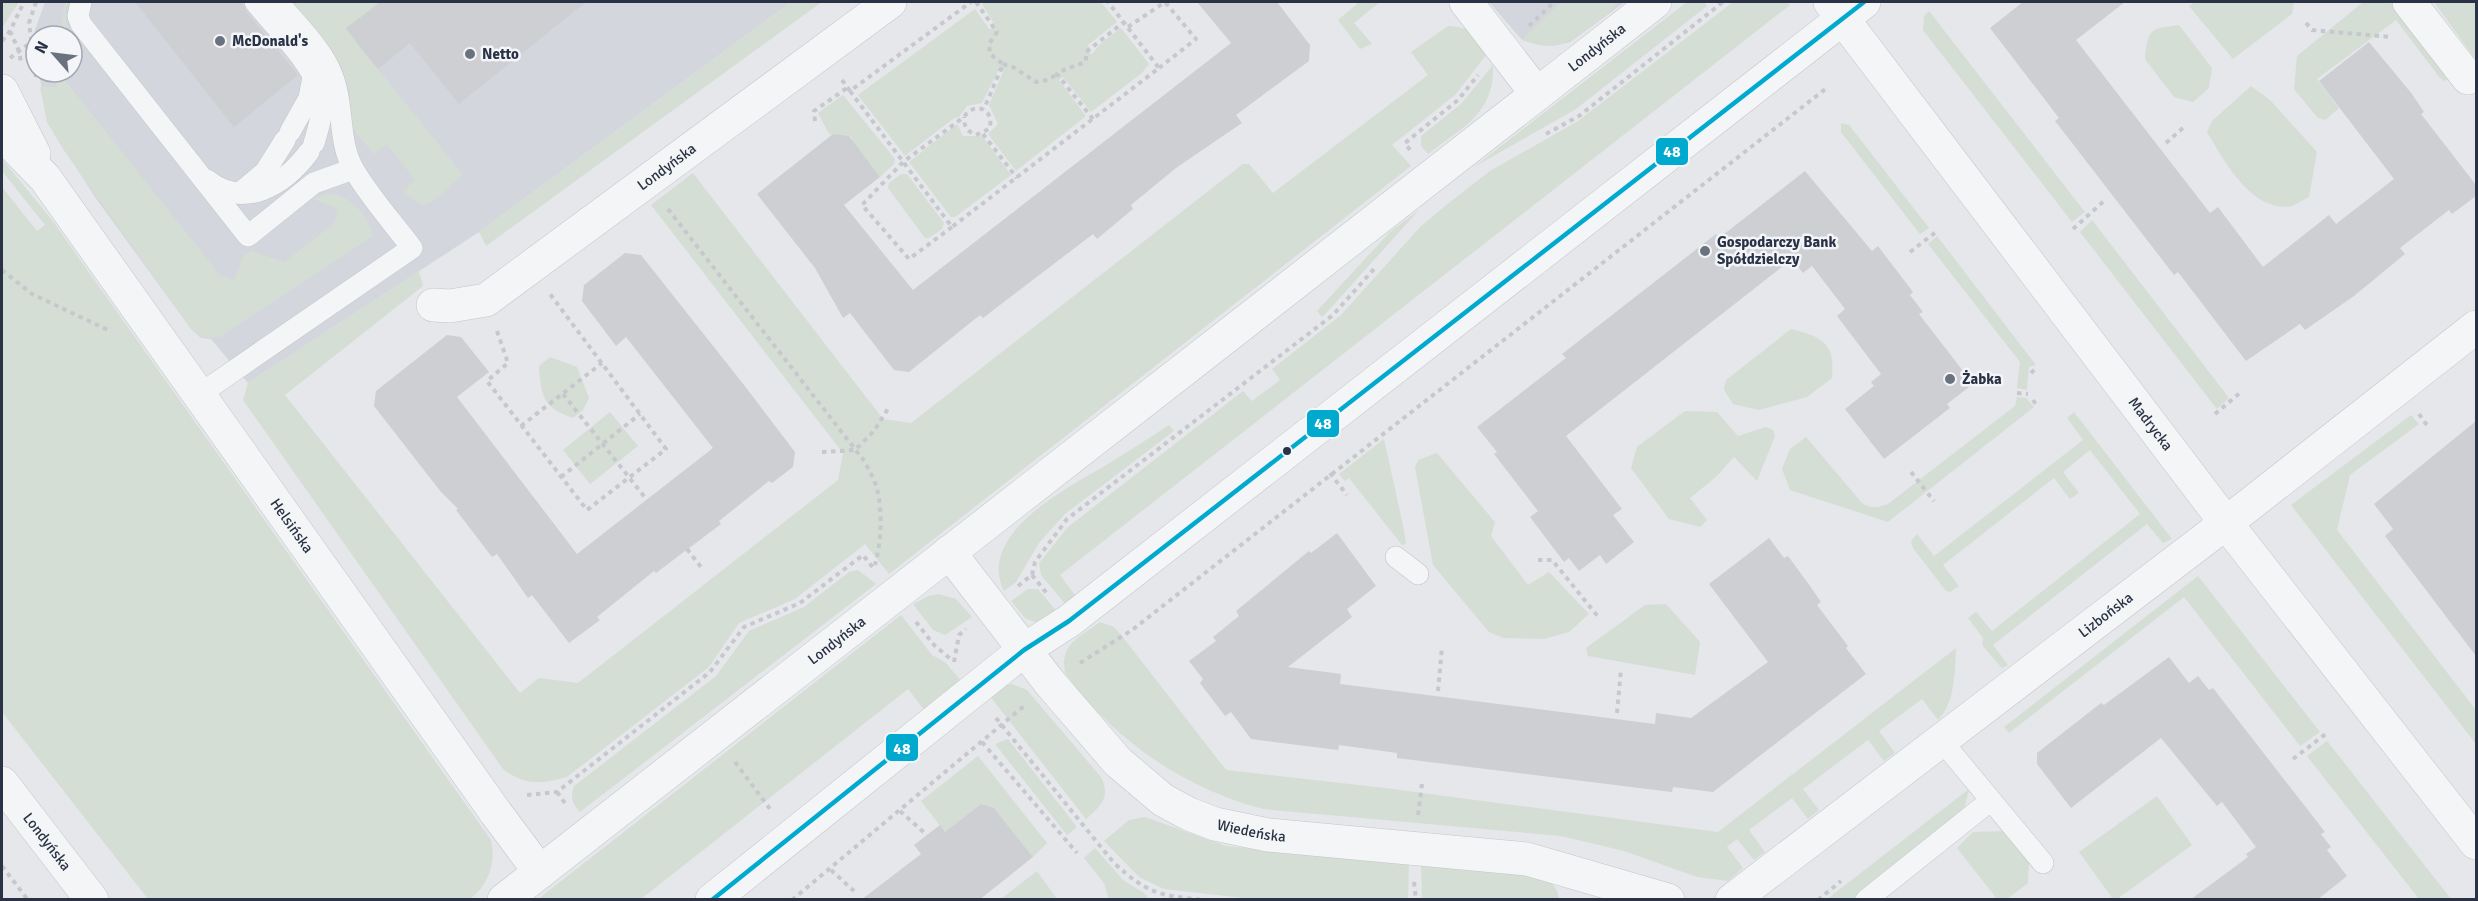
<svg xmlns="http://www.w3.org/2000/svg" width="2478" height="901" font-family="Signika,sans-serif">
  <rect width="100%" height="100%" fill="#e5e7ea"/>
  <g fill="#d3d6dd">
    <polygon points="45,2 791,2 479,232 248,383 211,339 201,338 191,329 95,197 47,122 39,72 72,72 72,36 36,36 36,41 35,30"/>
    <polygon points="1489,2 1625,2 1570,42 1553,46 1522,40"/>
  </g>
  <g fill="#d5ded5">
    <polygon points="2,2 19,2 2,28"/>
    <polygon points="65,2 68,2 65,13 68,36 59,36"/>
    <polygon points="291,2 378,3 346,29 463,175 432,202 421,205 403,191 415,180 387,144 374,154 350,126 350,90 340,64"/>
    <polygon points="791,2 822,2 486,246 479,232"/>
    <polygon points="986,2 1101,2 1117,22 1088,45 1091,55 1101,43 1121,28 1149,64 1142,73 1091,112 1063,77 1059,80 1086,116 1016,171 988,134 998,124 989,105 1003,72 998,71 982,103 967,106 959,117 953,119 905,156 858,95 975,9 989,29 996,27 982,4"/>
    <polygon points="1355,2 1380,2 1354,23 1372,44 1360,49 1338,20 1357,4"/>
    <path d="M1561 2H1616C1610 14 1601 20 1589 28 1566 46 1551 51 1522 40Z"/>
    <polygon points="1687,2 1704,2 1707,6 1576,109 1474,167"/>
    <polygon points="1733,2 1787,2 1790,5 1060,575 1075,595 1067,606 1041,575 1039,563 1068,527 1243,391 1252,401 1280,380 1272,369 1341,315 1420,227 1445,206 1490,171 1578,121"/>
    <polygon points="2195,2 2294,2 2292,14 2233,59 2189,6"/>
    <polygon points="2372,2 2389,2 2398,8 2448,79 2444,81 2440,78 2396,20 2317,79 2339,108 2325,120 2318,118 2294,89 2297,56 2362,3"/>
    <polygon points="2434,2 2476,2 2476,60"/>
    <polygon points="1929,11 2085,212 2072,222 1923,30 1924,16"/>
    <path d="M2179 25 2212 68 2209 88 2193 102 2174 97 2145 59C2148 29 2149 29 2179 25Z"/>
    <path d="M1448 26C1472 27 1474 36 1487 54L1455 95 1392 145 1411 166 889 574 865 544 795 599 739 623 709 667 567 777C540 784 526 786 503 769L243 400 248 383 419 271 423 286 285 395 520 693 539 678 578 683 838 480 843 453 651 205 693 173 883 419 911 423 1243 164H1249L1273 193 1428 75 1411 52Z"/>
    <path d="M1493 65C1495 114 1462 127 1428 154L1421 146V136L1461 104Z"/>
    <path d="M55 72 68 84 220 275 235 280 242 258 251 251 285 262 334 223 338 209 314 199C339 182 368 212 373 236L220 337 201 338 191 329 63 149 47 122 40 87H57Z"/>
    <path d="M2251 86 2270 100 2317 152 2309 197C2304 199 2297 204 2292 206 2252 214 2223 159 2207 132L2212 121Z"/>
    <polygon points="843,95 895,159 894,164 880,177 852,141 852,137 829,134 818,113"/>
    <polygon points="1841,123 1849,125 1929,228 1920,234 1841,132"/>
    <polygon points="957,124 963,136 982,136 1011,175 955,217 951,217 909,162"/>
    <path d="M2 159 52 220 491 840C496 862 489 885 470 899H148L2 712V187L37 231 45 225 2 171Z"/>
    <polygon points="901,174 907,174 944,223 942,229 929,238 925,238 888,188 889,183"/>
    <polygon points="1419,210 1328,311 1322,317 1317,311 1390,232"/>
    <polygon points="2092,220 2229,398 2217,409 2080,232"/>
    <polygon points="1937,236 2036,365 2029,367 2027,390 2017,388 2020,362 1928,244"/>
    <path d="M1791 329C1823 337 1835 343 1832 378L1807 397 1759 410 1733 404 1724 390 1726 380Z"/>
    <path d="M550 357 577 367 589 398 583 410 573 418C542 408 541 395 539 366Z"/>
    <path d="M2017 397 2026 398 2034 407 1888 522 1790 490 1782 469 1790 449 1806 437 1862 503C1871 509 1877 508 1888 504L2015 406Z"/>
    <polygon points="1685,411 1717,412 1738,436 1766,427 1773,430 1775,436 1757,481 1734,457 1717,476 1690,498 1707,520 1700,527 1669,519 1631,468 1637,447"/>
    <polygon points="610,412 638,446 590,484 563,450"/>
    <polygon points="2074,412 2172,539 2163,543 2147,524 1993,645 2008,665 2002,668 1982,645 1983,638 1968,618 1976,612 1992,631 2140,514 2090,450 2063,472 2079,493 2070,499 2054,478 1943,565 1959,586 1950,592 1946,591 1913,548 1911,541 1917,534 1934,556 2083,440 2067,418"/>
    <polygon points="2411,415 2419,424 2350,475 2337,530 2476,710 2476,744 2291,505"/>
    <path d="M1169 425 1174 431 1065 514 1039 543 1016 582 1004 591C976 535 1065 489 1103 467 1126 453 1148 439 1169 425Z"/>
    <polygon points="1384,439 1404,530 1406,544 1402,545 1349,478 1345,481 1339,474"/>
    <polygon points="1437,453 1495,522 1491,536 1528,585 1549,572 1589,614 1569,632 1544,639 1503,638 1489,632 1433,565 1415,467 1418,460"/>
    <path d="M858 570 876 584 580 812C572 803 570 798 574 786L716 676 749 631 804 607 849 572Z"/>
    <polygon points="2198,576 2320,732 2300,746 2184,597 2009,733 2004,727"/>
    <polygon points="1028,589 1038,589 1059,614 1040,624 1025,618 1011,601"/>
    <polygon points="939,594 956,599 972,617 945,635 933,630 913,604 929,596"/>
    <polygon points="1666,604 1700,642 1695,675 1588,656 1586,648 1645,605"/>
    <polygon points="901,615 932,655 945,662 962,682 925,711 908,689 641,899 537,900"/>
    <path d="M1100 622 1114 627 1122 636 1226 770 1385 788 1718 832 1956 648C1955 670 1955 704 1938 720L1922 699 1879 731 1895 753 1884 761 1868 740 1803 789 1819 810 1808 819 1792 798 1749 830 1765 852 1754 860 1737 839 1727 847 1743 868 1728 881 1697 877 1624 851 1561 836 1263 809C1183 788 1114 740 1065 673 1060 644 1078 638 1100 622Z"/>
    <path d="M1012 684 1027 690 1101 777C1111 797 1101 806 1086 819L989 695 1003 686Z"/>
    <polygon points="1008,739 1077,827 1067,835 995,744"/>
    <polygon points="2327,741 2451,899 2419,899 2307,756"/>
    <polygon points="978,756 1047,843 1033,857 994,808 981,804 945,832 921,801"/>
    <polygon points="1969,789 1964,810 1852,899 1826,900"/>
    <polygon points="2157,796 2192,845 2117,899 2113,899 2079,852"/>
    <polygon points="1145,817 1226,846 1409,863 1408,899 1261,900 1164,889 1139,877 1104,841 1129,820"/>
    <polygon points="2006,831 2029,860 2028,883 2007,899 1997,899 1957,848 1973,832"/>
    <polygon points="1095,848 1123,880 1144,893 1149,899 1109,899 1104,883 1084,858"/>
    <path d="M1421 865C1448 867 1527 867 1547 880 1555 885 1558 891 1559 899H1422Z"/>
    <polygon points="1037,871 1057,899 1001,899"/>
  </g>
  <g fill="#cdcfd3">
    <polygon points="135,2 242,2 245,10 298,75 234,127"/>
    <polygon points="381,2 586,2 459,104 410,43 378,69 363,51 346,28"/>
    <polygon points="1197,2 1277,2 1310,45 1309,61 1236,115 1242,123 1176,168 1131,205 1133,209 1097,239 1093,234 983,318 980,315 909,372 894,370 850,313 843,318 815,268 757,194 833,134 849,136 880,177 844,205 913,290 1231,43"/>
    <polygon points="2023,2 2125,2 2076,40 2210,213 2218,207 2263,267 2329,215 2336,224 2394,179 2319,81 2369,42 2412,94 2424,112 2421,114 2476,185 2476,196 2452,214 2449,210 2400,248 2405,254 2354,296 2305,330 2300,324 2246,361 2178,272 2174,275 2069,139 2055,121 2059,118 1990,28"/>
    <polygon points="1805,171 1872,251 1878,246 1913,292 1910,295 1923,312 1919,314 1973,384 1947,404 1950,408 1884,459 1845,409 1874,386 1871,382 1881,374 1837,316 1845,309 1812,266 1803,273 1792,259 1566,436 1622,509 1613,515 1634,542 1606,564 1600,555 1579,571 1569,558 1564,562 1530,517 1538,511 1494,454 1497,452 1477,427 1566,358 1562,354 1716,234 1719,238"/>
    <polygon points="625,253 641,255 744,385 795,452 793,467 772,483 769,481 719,521 721,524 656,573 654,571 597,617 600,620 569,643 532,595 528,598 497,554 492,557 456,510 458,509 441,492 374,406 376,391 447,335 461,337 489,372 457,397 577,554 713,448 626,337 616,346 582,301 584,285"/>
    <polygon points="2476,421 2476,656 2385,536 2393,529 2374,504"/>
    <polygon points="1337,533 1376,586 1347,609 1352,617 1288,667 1341,674 1340,684 1655,724 1656,713 1691,718 1768,662 1709,584 1769,538 1784,558 1788,556 1810,586 1821,602 1817,605 1848,646 1846,648 1866,674 1713,792 1673,787 1672,792 1397,758 1397,753 1339,745 1338,750 1251,739 1231,712 1225,716 1200,683 1203,679 1189,661 1216,641 1213,637 1239,616 1236,611 1309,551 1311,553"/>
    <polygon points="2169,657 2189,683 2198,676 2209,690 2213,688 2325,832 2321,834 2331,847 2327,850 2347,876 2317,900 2190,900 2248,857 2246,854 2256,847 2222,802 2217,806 2161,738 2071,808 2037,764 2037,753 2101,703 2104,705"/>
    <polygon points="981,804 994,808 1033,857 979,900 861,900 921,854 914,845 940,825 945,832"/>
  </g>
  <g fill="none" stroke-linecap="round" stroke-linejoin="round">
    <defs>
      <g id="service">
        <polyline points="81,2 78,16 81,24 248,236 314,183 353,169"/>
        <path d="M255 2C274 26 313 63 320 93 324 111 319 127 314 143"/>
        <polyline points="290,132 309,98 313,77"/>
        <path d="M207 180C245 210 284 185 309 152"/>
        <polyline points="241,192 265,172 285,140"/>
        <path d="M200 394 412 248C393 223 370 197 354 170 338 143 344 109 334 80 325 51 297 25 278 2"/>
        <polyline points="1396,557 1418,574"/>
        <polyline points="1941,740 2043,863"/>
        <polyline points="1866,900 1990,801"/>
      </g>
      <g id="minor">
        <polyline points="1466,2 1537,94"/>
        <path id="s1" d="M1830 2 2226 523 2476 843"/>
        <polyline points="2409,2 2468,78"/>
        <polyline points="2,91 34,154"/>
        <path id="s2" d="M2 134 45 178 496 813 540 872"/>
        <path id="s3" d="M433 305 450 306 486 300 890 2"/>
        <path id="s4" d="M949 552 1050 683 1118 762 1163 800 1189 814 1215 824 1268 835 1527 859 1668 900"/>
        <path id="s5" d="M2 783 92 900"/>
        <path id="s6" d="M504 900 1655 2"/>
        <polyline points="712,900 1024,650 1069,621 1864,2"/>
        <path id="s7" d="M1732 900 2226 523 2476 327"/>
      </g>
    </defs>
    <use href="#service" stroke="#c3c5c8" stroke-width="22"/>
    <use href="#minor" stroke="#c3c5c8" stroke-width="34"/>
    <g stroke="#c6c8cd" stroke-width="4" stroke-dasharray="4.5 4.5" stroke-linecap="butt">
      <polyline points="976,2 997,32 989,44 990,54 1003,64 984,109"/>
      <polyline points="2306,23 2312,30 2391,37"/>
      <polyline points="1529,26 1554,2"/>
      <polyline points="1128,27 1165,2"/>
      <polyline points="10,31 19,51 21,62"/>
      <polyline points="2,41 10,31 24,2"/>
      <polyline points="10,58 30,43"/>
      <polyline points="1003,64 1013,67 1036,82 1048,80 1057,74"/>
      <polyline points="1159,68 1196,39 1165,2"/>
      <polyline points="36,77 29,23 36,2"/>
      <polyline points="842,80 850,91 971,2"/>
      <polyline points="850,91 952,227 1159,68 1108,2"/>
      <path d="M1093 119 1057 74C1066 67 1076 67 1086 61V52L1124 22"/>
      <polyline points="815,121 814,111 847,88"/>
      <polyline points="983,134 1017,178"/>
      <polyline points="1546,134 1579,116 1723,2"/>
      <polyline points="2166,143 2183,128"/>
      <polyline points="1410,150 1405,143 1458,100 1478,75"/>
      <path d="M668 209 865 462C869 471 875 480 877 489 883 512 881 543 875 565"/>
      <path d="M952 227 909 259 862 205 903 162 964 117C975 100 996 110 989 129L976 135C967 131 964 127 964 117"/>
      <polyline points="2073,229 2104,201"/>
      <polyline points="1910,252 1936,232"/>
      <polyline points="2,270 32,294 110,331"/>
      <polyline points="497,331 508,363 487,381 587,510 666,449 550,294"/>
      <polyline points="2031,373 2037,367"/>
      <polyline points="2017,393 2028,394"/>
      <polyline points="563,394 647,500"/>
      <polyline points="2033,400 2037,406"/>
      <polyline points="2215,414 2241,392"/>
      <polyline points="2419,414 2429,428"/>
      <polyline points="521,426 602,363"/>
      <polyline points="822,452 855,450 874,431 889,407"/>
      <polyline points="1911,472 1934,501"/>
      <polyline points="1330,473 1347,495"/>
      <polyline points="561,477 640,414"/>
      <polyline points="687,549 701,567"/>
      <polyline points="1538,560 1552,560 1600,619"/>
      <polyline points="1032,575 1048,595"/>
      <polyline points="1018,586 1032,575 1035,562 1067,519 1333,315 1374,269"/>
      <polyline points="916,622 934,645 953,661"/>
      <polyline points="954,662 959,635 966,629"/>
      <polyline points="1080,663 1132,630 1828,87"/>
      <polyline points="1438,691 1442,647"/>
      <polyline points="1617,713 1621,669"/>
      <path d="M996 718 1114 863C1148 894 1158 895 1203 900"/>
      <polyline points="982,742 1077,853"/>
      <polyline points="2293,759 2327,733"/>
      <polyline points="735,762 770,809"/>
      <polyline points="557,792 567,806"/>
      <polyline points="527,795 557,792 710,672 744,627 800,603 863,555 874,569"/>
      <polyline points="900,811 927,835"/>
      <polyline points="1418,815 1422,784"/>
      <polyline points="2,866 28,900"/>
      <polyline points="831,870 854,891"/>
      <polyline points="1414,882 1416,900"/>
      <polyline points="792,900 1024,706"/>
      <polyline points="1818,900 1841,881"/>
    </g>
    <use href="#service" stroke="#f4f5f7" stroke-width="21"/>
    <use href="#minor" stroke="#f4f5f7" stroke-width="33"/>
    <defs>
      <polyline id="bus-1" points="712,900 1024,650 1069,621 1864,2"/>
    </defs>
    <use href="#bus-1" stroke="#f3f5f9" stroke-width="9"/>
    <use href="#bus-1" stroke="#00a9ce" stroke-width="4.5"/>
  </g>
  <g fill="#6b727f" stroke="#f3f5f9" stroke-width="2">
    <circle cx="220" cy="41" r="6"/>
    <circle cx="470" cy="54" r="6"/>
    <circle cx="1705" cy="251" r="6"/>
    <circle cx="1950" cy="379" r="6"/>
  </g>
  <circle fill="#293345" stroke="#f3f5f9" stroke-width="2" cx="1287" cy="451" r="5"/>
  <g text-anchor="middle" dominant-baseline="central" stroke-width="5" stroke-linejoin="round" paint-order="stroke">
    <g font-size="15" font-weight="bold" fill="#293345" stroke="#f3f5f9" text-anchor="start">
      <text x="232" y="41">McDonald's</text>
      <text x="482" y="54">Netto</text>
      <text x="1717" y="242">Gospodarczy Bank<tspan x="1717" dy="17">Spółdzielczy</tspan></text>
      <text x="1962" y="379">Żabka</text>
    </g>
    <g font-size="15" fill="#293345" stroke="#f3f5f9">
      <text stroke="none"><textPath href="#s6" startOffset="1386">Londyńska</textPath></text>
      <text stroke="none"><textPath href="#s3" startOffset="278">Londyńska</textPath></text>
      <text stroke="none"><textPath href="#s1" startOffset="530">Madrycka</textPath></text>
      <text stroke="none"><textPath href="#s2" startOffset="488">Helsińska</textPath></text>
      <text stroke="none"><textPath href="#s7" startOffset="470">Lizbońska</textPath></text>
      <text stroke="none"><textPath href="#s6" startOffset="422">Londyńska</textPath></text>
      <text stroke="none"><textPath href="#s4" startOffset="423">Wiedeńska</textPath></text>
      <text stroke="none"><textPath href="#s5" startOffset="74">Londyńska</textPath></text>
    </g>
  </g>
  <g stroke="#f3f5f9" stroke-width="2">
    <rect x="1655" y="137" width="34" height="29" rx="6" fill="#00a9ce"/>
    <rect x="1306" y="409" width="34" height="29" rx="6" fill="#00a9ce"/>
    <rect x="885" y="733" width="34" height="29" rx="6" fill="#00a9ce"/>
  </g>
  <g font-size="16" text-anchor="middle" font-weight="bold" fill="#fff">
    <text x="1672" y="157">48</text>
    <text x="1323" y="429">48</text>
    <text x="902" y="754">48</text>
  </g>
  <rect width="2478" height="901" fill="none" stroke="#293345" stroke-width="6"/>
  <g transform="translate(54 54) rotate(298)"><circle r="28" fill="#f3f5f9" stroke="#a2a7b1" stroke-width="1.5"/>
  <path d="M0-4.5L10 22L0 15L-10 22Z" fill="#6b727f"/>
  <text y="-9" font-size="16" font-weight="bold" text-anchor="middle" fill="#293345">N</text>
  </g>
</svg>
